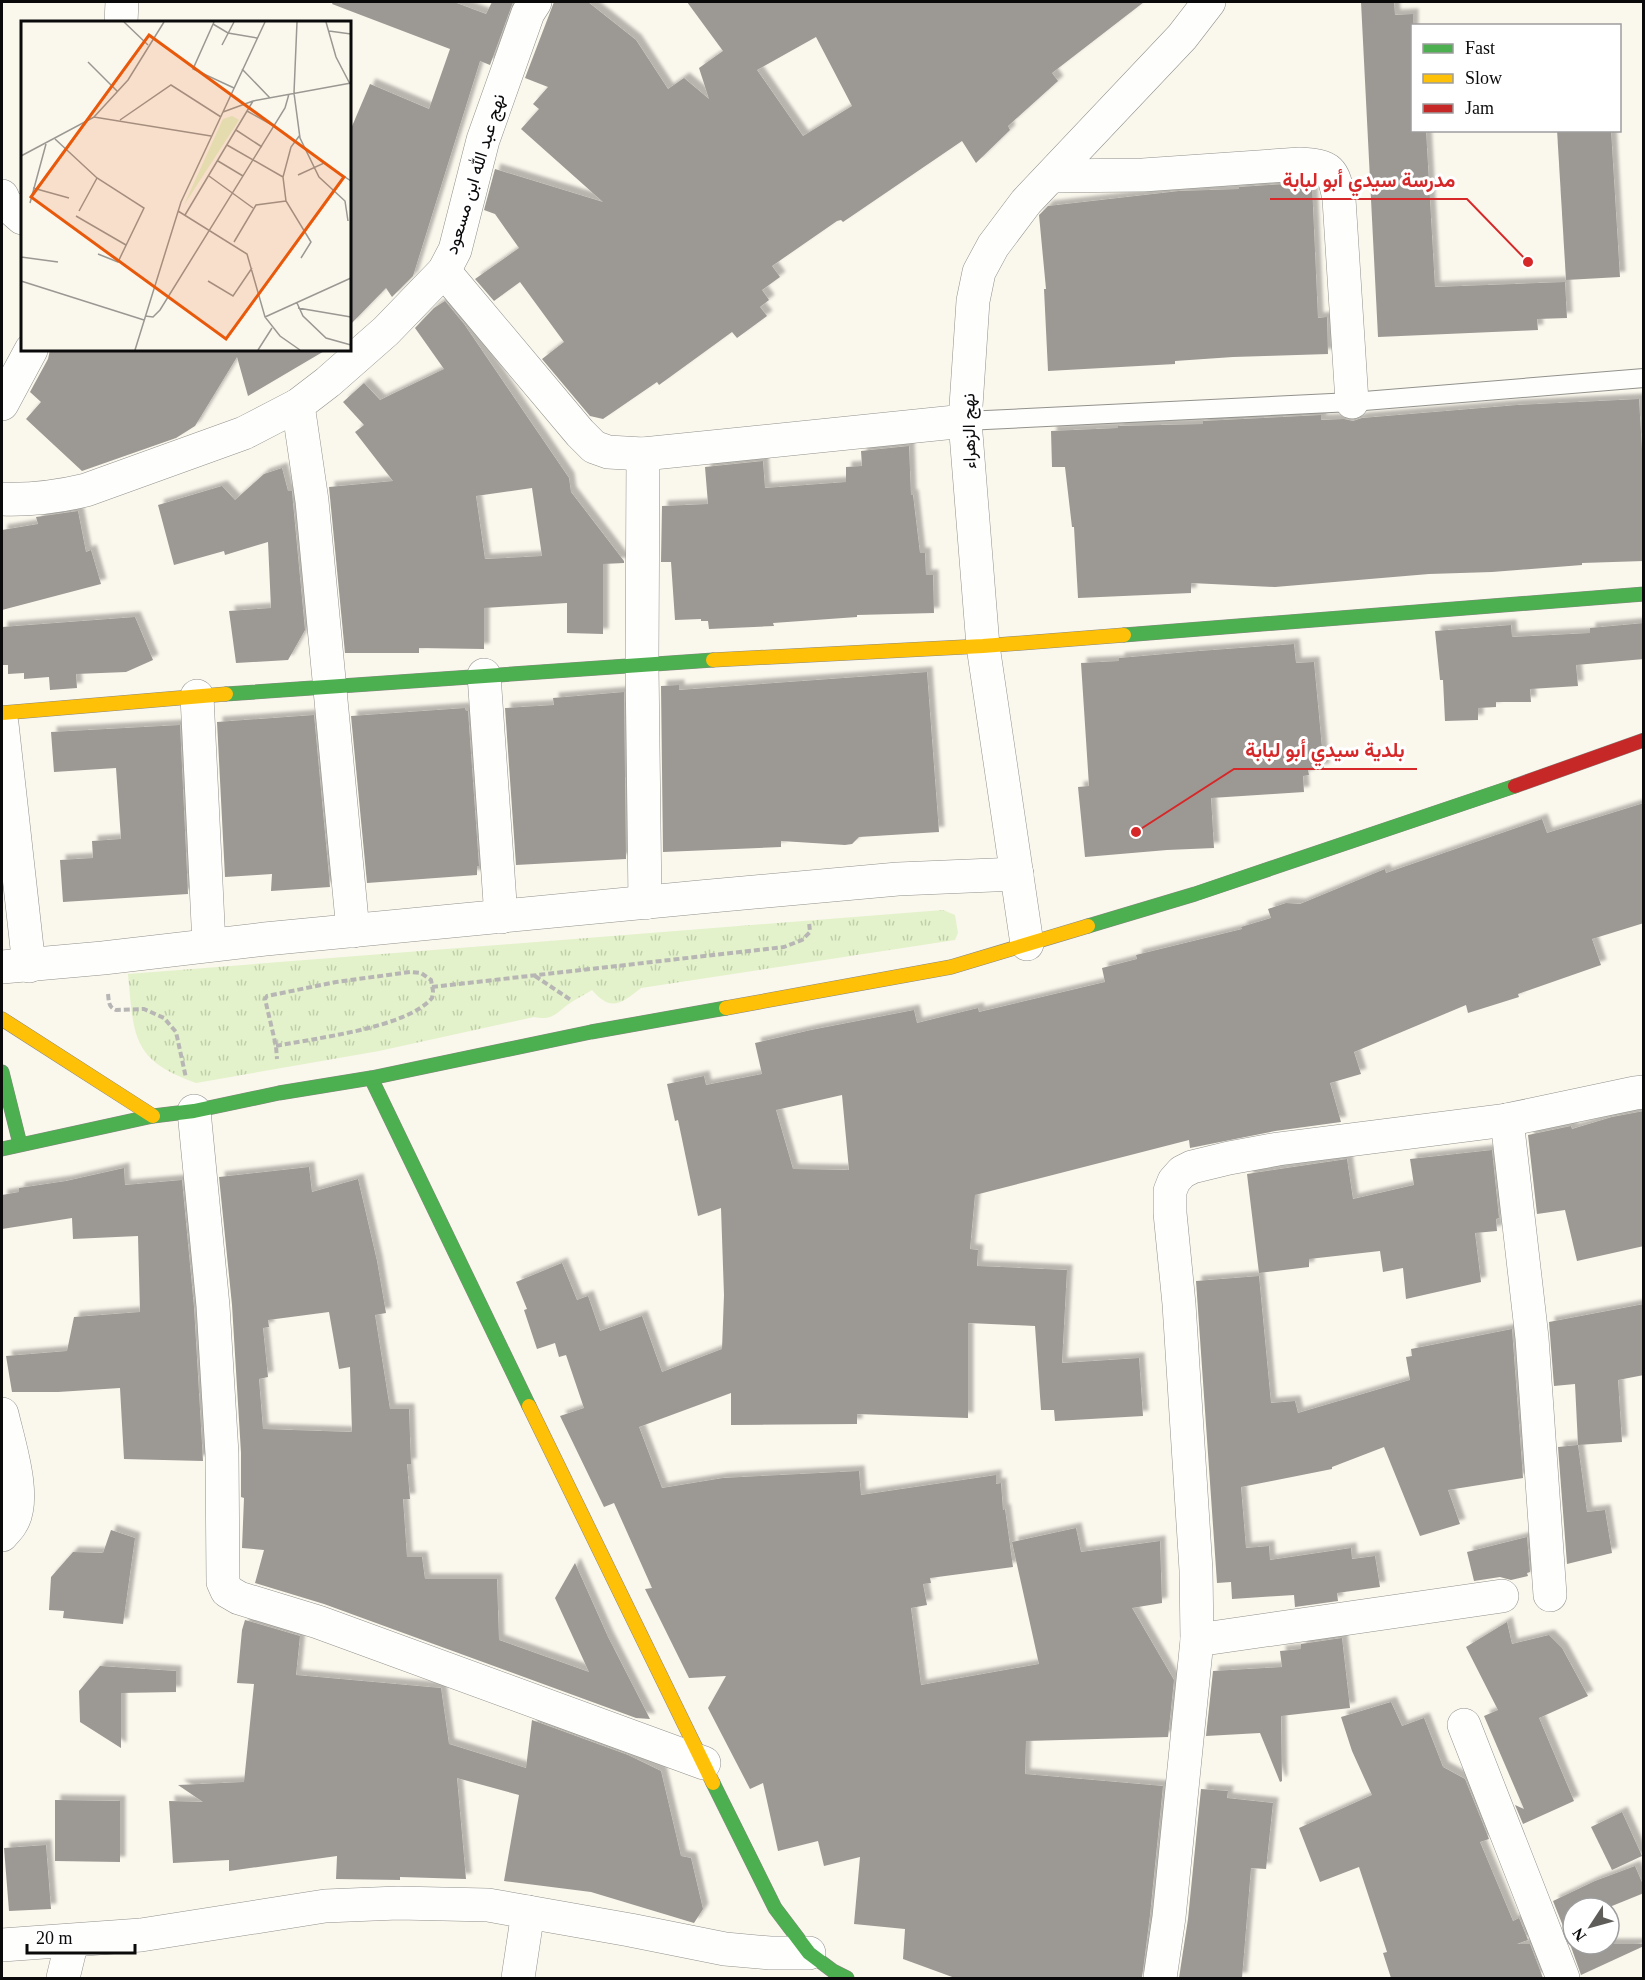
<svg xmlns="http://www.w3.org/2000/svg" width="1645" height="1980" font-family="'Times New Roman',Vazirmatn,serif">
  <defs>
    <pattern id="park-tufts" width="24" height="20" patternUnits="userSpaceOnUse" patternTransform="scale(1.5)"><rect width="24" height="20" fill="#e3f2ca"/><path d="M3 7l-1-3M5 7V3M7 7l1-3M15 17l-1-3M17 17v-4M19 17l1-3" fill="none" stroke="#c1ceac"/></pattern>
    <filter id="shadow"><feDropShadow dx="5.5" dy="-5.5" stdDeviation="1.5" flood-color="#0004"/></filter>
  </defs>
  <rect width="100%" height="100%" fill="#faf7ed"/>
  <path fill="url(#park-tufts)" d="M943 910 955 915 958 933 955 940 641 988C621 1004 611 1012 592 990 585 994 577 999 570 1003 556 1013 553 1021 534 1017L379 1051 196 1083C131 1060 134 1036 128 974Z"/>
  <g fill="#9c9994" fill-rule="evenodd" filter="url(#shadow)">
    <polygon points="333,2 454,2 486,14 492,2 513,2 490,65 480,61 413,276 392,297 386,288 350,325 350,131 370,84 429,109 450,49 332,4"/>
    <path d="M554 2H588L636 40 668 89 684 78 709 99 699 68 723 51 687 2H1144L1052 73 1058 81 1008 126 1010 130 976 163 962 141 843 222 841 220 837 221 772 266 780 277 762 290 769 300 760 307 767 316 737 338 732 332 659 385 657 382 603 419 590 416 542 359 564 342 520 282 494 301 475 279 519 248 495 214 484 210 495 169 603 202 521 129 539 109 533 104 548 87 525 78ZM816 37 852 106 803 136 757 70Z"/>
    <polygon points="1361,2 1394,2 1395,15 1413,14 1413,130 1426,130 1435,287 1565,282 1567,318 1537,319 1538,330 1378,337"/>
    <polygon points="1557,130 1611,130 1620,277 1566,280"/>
    <polygon points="1300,183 1312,184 1318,318 1327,317 1328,354 1233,357 1175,361 1175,364 1048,371 1044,289 1046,289 1039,215 1048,206 1179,191 1239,189 1239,187"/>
    <path d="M445 301 464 324 569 478 571 492 624 561V563L603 564V634L567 633V603L484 608V649L419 648V653H345L329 487 393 481 355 432 364 425 343 402 364 383 380 400 444 369 415 328 434 308ZM532 488 542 556 485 559 476 496Z"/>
    <polygon points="50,350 326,350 248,396 237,357 195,426 176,438 82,471 26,419 41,402 30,392 48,359"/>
    <polygon points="1639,399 1644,483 1644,561 1582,563 1582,565 1492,572 1429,574 1275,587 1191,583 1191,593 1078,598 1074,527 1072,527 1065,467 1052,467 1051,431 1118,428 1118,426 1203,424 1203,421 1321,415 1321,420 1344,419 1353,421 1362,418 1517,405"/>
    <polygon points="909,446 911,495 913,495 920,553 925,553 926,575 933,575 934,613 857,615 857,617 773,623 774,626 709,629 708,621 701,621 701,619 675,620 671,562 661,562 662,506 708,504 705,467 763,461 765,488 846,482 846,467 862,466 861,451"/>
    <polygon points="282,468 288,491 292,491 293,503 305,630 288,660 236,663 229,611 271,608 268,542 225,555 224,551 174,565 158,505 222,486 235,500 264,474"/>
    <polygon points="78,511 86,552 91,550 101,584 2,610 2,530 38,524 36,517"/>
    <polygon points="135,617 153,660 126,672 76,674 77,688 50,690 49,677 24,679 24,673 8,674 8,665 2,665 2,627"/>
    <polygon points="1644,623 1644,659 1576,665 1578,686 1530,689 1531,702 1496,702 1496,707 1478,708 1478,720 1445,721 1443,680 1440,680 1435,631 1511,625 1512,637 1590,633 1590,628"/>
    <polygon points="1294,644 1296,663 1314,662 1324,769 1308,770 1309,775 1303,776 1304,792 1211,798 1214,848 1167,850 1085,857 1078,787 1089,786 1081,663 1119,661 1119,658 1199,651"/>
    <polygon points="927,672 939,832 859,837 852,844 845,845 781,841 781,847 663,852 661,686 679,685 679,690"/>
    <polygon points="624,692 626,859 516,865 505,708 554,705 553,698"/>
    <polygon points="465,708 466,711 468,711 479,866 477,866 477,875 367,883 351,716"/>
    <polygon points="314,715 330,887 271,891 272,874 225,877 217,722"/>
    <polygon points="180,725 188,894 63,902 60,860 93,858 92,841 121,839 116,768 54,772 51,732"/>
    <path d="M1644 803V923L1592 939 1601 965 1518 994 1519 997 1468 1013 1466 1005 1354 1052 1361 1074 1330 1083 1341 1122 1275 1131 1190 1148 1189 1140 975 1195 970 1249 978 1250 977 1266 1067 1270 1062 1363 1139 1358 1143 1416 1055 1421 1054 1410H1041L1035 1326 968 1323V1418L857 1414V1424L731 1425V1393L639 1427 662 1488 723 1478 859 1471 861 1495 996 1475V1484L1001 1483 1003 1510 1005 1509 1013 1567 930 1578 931 1583 923 1584 927 1605 911 1608 921 1685 1039 1664 1012 1542 1076 1528 1081 1552 1160 1541 1162 1603 1132 1608 1174 1680 1168 1737 1026 1741 1025 1774 1163 1786 1150 1915 1142 1978H955L903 1959 905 1929 854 1924 860 1857 824 1866 818 1841 778 1851 763 1783 750 1789 708 1708 726 1676 689 1678 645 1589 652 1588 614 1503 604 1507 560 1416 584 1408 566 1355 559 1357 555 1343 537 1349 524 1310 527 1309 516 1282 562 1263 577 1300 588 1296 600 1331 642 1316 662 1372 722 1349 724 1295 721 1208 698 1216 678 1120 675 1121 667 1084 704 1076 706 1085 762 1074 755 1043 811 1030 914 1010 917 1023 978 1008 979 1012 1105 982 1102 968 1137 959 1136 955 1242 929 1241 927 1271 918 1268 909 1286 903 1300 904 1385 869 1386 873 1542 819 1547 833ZM842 1095 849 1170 793 1169 776 1110Z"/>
    <polygon points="1644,1111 1644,1246 1577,1261 1565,1210 1537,1214 1528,1135 1571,1126 1572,1129 1612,1117"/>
    <polygon points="1492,1150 1499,1218 1496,1219 1497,1231 1475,1233 1481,1282 1406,1299 1403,1268 1383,1272 1380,1251 1309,1259 1309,1267 1259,1273 1247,1174 1347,1159 1353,1199 1414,1185 1410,1159"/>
    <path d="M309 1167 312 1192 358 1179 377 1261 386 1313 375 1315 390 1409H409L411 1464H407L410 1499H403L407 1557H422L425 1579H497L499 1640 589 1672 555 1598 575 1563 608 1637 650 1719 636 1718 324 1604 255 1583 264 1550 242 1548 244 1498 241 1497V1453L232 1305 219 1177ZM329 1312 339 1369 350 1367 352 1432 263 1429 259 1379 268 1377 263 1328 269 1327 268 1320Z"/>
    <polygon points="124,1168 125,1185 182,1180 194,1307 203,1461 124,1459 120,1388 58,1392 12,1392 6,1356 67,1351 74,1317 140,1312 138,1236 73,1239 72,1218 2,1229 2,1195 19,1192 19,1188 66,1181"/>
    <polygon points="1259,1276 1271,1403 1295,1401 1298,1413 1410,1380 1406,1357 1412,1356 1411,1349 1512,1329 1523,1478 1448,1490 1460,1524 1420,1536 1384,1447 1332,1467 1332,1469 1241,1487 1246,1548 1269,1546 1270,1560 1351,1548 1352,1559 1375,1556 1380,1587 1337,1593 1338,1601 1295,1607 1294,1595 1232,1599 1231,1582 1217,1583 1196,1281"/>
    <polygon points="1644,1304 1644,1375 1618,1380 1622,1442 1578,1445 1575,1384 1554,1386 1549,1322"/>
    <polygon points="1578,1445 1587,1512 1605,1510 1612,1553 1567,1564 1558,1447"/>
    <polygon points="111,1530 135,1538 123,1624 63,1618 64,1611 49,1610 51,1577 73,1552 103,1553"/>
    <polygon points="1527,1537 1530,1572 1527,1573 1528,1576 1511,1580 1500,1577 1474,1581 1467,1552"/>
    <polygon points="245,1620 300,1636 296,1675 441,1688 449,1744 526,1768 532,1720 628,1755 661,1771 681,1856 691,1858 703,1909 694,1923 591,1892 504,1881 519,1795 457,1778 466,1879 400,1877 400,1880 336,1879 337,1856 229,1871 229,1860 173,1863 169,1801 203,1802 178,1785 244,1782 254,1684 237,1683 242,1630"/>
    <polygon points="1507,1622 1512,1644 1549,1635 1562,1648 1588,1696 1539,1718 1574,1801 1523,1824 1515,1805 1524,1809 1484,1716 1498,1710 1466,1647"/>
    <polygon points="1342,1638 1350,1708 1281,1716 1282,1781 1280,1782 1260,1733 1206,1736 1213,1671 1282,1667 1280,1651 1301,1649 1301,1644"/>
    <polygon points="100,1666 176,1671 176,1692 121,1693 121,1748 80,1722 79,1691"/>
    <polygon points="1391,1702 1402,1726 1424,1718 1443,1767 1465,1779 1489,1839 1480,1842 1513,1921 1519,1918 1528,1940 1517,1944 1530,1944 1543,1978 1391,1978 1383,1953 1387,1952 1359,1867 1320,1882 1299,1828 1372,1795 1352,1751 1341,1717"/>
    <polygon points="1201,1789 1228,1791 1227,1798 1273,1803 1266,1869 1251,1868 1242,1978 1179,1978 1188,1919"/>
    <polygon points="55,1800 120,1801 120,1862 55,1861"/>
    <polygon points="1622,1812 1642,1856 1612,1870 1591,1827"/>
    <polygon points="46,1845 51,1909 9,1911 4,1848"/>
    <polygon points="1635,1866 1644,1887 1644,1893 1607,1908 1573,1908 1573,1921 1563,1926 1553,1901 1595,1881"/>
    <polygon points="1570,1944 1644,1944 1644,1946 1581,1975"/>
  </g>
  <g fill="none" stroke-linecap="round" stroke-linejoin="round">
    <defs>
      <polyline id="lane" points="965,421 1352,402 1644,378"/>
      <g id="street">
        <polyline points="121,22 122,2"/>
        <path d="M1052 176 1143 175 1300 164C1331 166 1333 169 1339 199L1352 402"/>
        <polyline points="2,196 5,203 22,218"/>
        <polyline points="444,271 580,433 594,447 608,452 643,454 965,421"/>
        <polyline points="2,404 31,350"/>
        <polyline points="298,405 312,501 353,931"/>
        <polyline points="643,454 642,665 645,903"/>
        <path d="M2 499C31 500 57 497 86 490L244 433 298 405 328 382 386 331 444 271 455 250 483 140 528 13 535 2"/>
        <polyline points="484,675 501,917"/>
        <polyline points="197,696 209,945"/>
        <polyline points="2,724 29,966"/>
        <polyline points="1027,944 983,646 965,421 973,301 979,272 993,246 1026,202 1182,37 1209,2"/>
        <polyline points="2,967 103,958 265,939 700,897 898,879 1017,874"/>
        <polyline points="194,1111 213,1306 222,1454 223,1582 227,1591 239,1598 318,1622 704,1763"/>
        <polyline points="1507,1120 1532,1338 1550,1595"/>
        <path d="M2 1414C8 1441 28 1500 11 1524 9 1528 5 1531 2 1535"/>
        <polyline points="1197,1640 1502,1596"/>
        <polyline points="1464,1725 1563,1978"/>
        <polyline points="2,1945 141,1935 325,1906 398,1903 488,1905 630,1930 725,1949 770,1953 809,1953"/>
        <polyline points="63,1978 72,1941"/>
        <polyline points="518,1978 528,1912"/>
        <polyline points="1160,1978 1169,1917 1197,1640 1196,1570 1179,1304 1170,1213 1170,1191 1174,1181 1182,1172 1192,1167 1229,1158 1278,1149 1507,1120 1635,1093 1644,1092"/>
      </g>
      <g id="fast">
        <polyline points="1124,635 1644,594"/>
        <polyline points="226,694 713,660"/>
        <polyline points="1088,926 1195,894 1515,786"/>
        <polyline points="2,1072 20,1144"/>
        <polyline points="371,1078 529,1406"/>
        <polyline points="2,1149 153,1116 194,1111 279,1093 371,1078 591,1032 726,1008"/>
        <polyline points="713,1783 775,1908 809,1953 833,1971 847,1978"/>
      </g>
      <g id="slow">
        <polyline points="713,660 983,646 1124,635"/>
        <polyline points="2,713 226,694"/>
        <polyline points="726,1008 951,967 1088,926"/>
        <polyline points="2,1019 153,1116"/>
        <polyline points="529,1406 713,1783"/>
      </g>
      <polyline id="jam" points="1515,786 1644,740"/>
    </defs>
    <use href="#lane" stroke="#92918c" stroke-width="20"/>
    <use href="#street" stroke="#92918c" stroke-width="34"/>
    <use href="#fast" stroke="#898783" stroke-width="15"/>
    <use href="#slow" stroke="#898783" stroke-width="15"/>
    <use href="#jam" stroke="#898783" stroke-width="15"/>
    <g stroke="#b7b6b5" stroke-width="4" stroke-dasharray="6 3" stroke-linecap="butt">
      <polyline points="535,976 571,1000"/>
      <polyline points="432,987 784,947 802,940 810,932 809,922"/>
      <path d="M108 994C109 1001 108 1007 116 1010L144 1009 164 1018 176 1032 186 1078"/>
      <path d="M276 1046C315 1038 407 1028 432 998L433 991 431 980 421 973 410 972 336 982 267 996 265 999 276 1046 277 1059"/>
    </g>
    <use href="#lane" stroke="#fefefc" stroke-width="18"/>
    <use href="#street" stroke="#fefefc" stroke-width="33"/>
    <use href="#fast" stroke="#4caf50" stroke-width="14"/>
    <use href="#slow" stroke="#ffc107" stroke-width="14"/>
    <use href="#jam" stroke="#c62828" stroke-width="14"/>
  </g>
  <g text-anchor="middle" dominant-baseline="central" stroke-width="6" stroke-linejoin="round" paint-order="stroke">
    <g font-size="18" fill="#0a0a0a" stroke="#fff">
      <text transform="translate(475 174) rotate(-73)">نهج عبد الله ابن مسعود</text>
      <text transform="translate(969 431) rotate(-91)">نهج الزهراء</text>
    </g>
  </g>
  <g transform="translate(21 21)">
    <rect width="330" height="330" fill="#faf7ed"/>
    <path d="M211 95 218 99 163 184 202 98Z" fill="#e3f2ca"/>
    <path fill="none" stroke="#9a9892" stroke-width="1.5" d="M103 1 127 24M193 1 172 48 213 67M276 1 273 72 279 117 298 156 324 180 327 200M305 1 315 36 329 63M192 3 207 12 236 17M308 10 330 13M201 24 213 1M67 41 97 71M221 48 249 77M226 90 253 105M202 91 232 80 330 62M73 96 107 59 143 1M99 99 150 64 200 96M215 109 241 126M279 114 270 126 262 156 265 180 290 221 280 237M34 118 76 157 123 187 97 241 77 233M206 124 262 156M0 135 73 96 190 115M197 140 222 155M277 154 303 142 330 160M188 155 232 187M12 167 48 177M9 182 25 123M58 190 76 157M157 190 226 233 244 296 259 315 279 329M164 194 232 80M55 195 105 224M213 221 235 184 265 180M0 236 37 241M0 260 123 299M187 260 212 275 231 247M276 282 282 295 305 317 330 324M277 287 330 296M124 295 132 296 139 289 264 87 268 73M244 296 330 257M114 329 160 181 244 1M237 329 251 307"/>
    <path fill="#e8590c" fill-opacity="0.15" stroke="#e8590c" stroke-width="3" d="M128 14 323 156 205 318 10 176Z"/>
    <rect width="330" height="330" fill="none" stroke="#0a0a0a" stroke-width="3"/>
  </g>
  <path fill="none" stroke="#d62828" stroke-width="2" d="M1528 262L1467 199H1270M1136 832L1234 769H1417"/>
  <g fill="#d62828" stroke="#fff" stroke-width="2">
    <circle cx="1528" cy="262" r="6"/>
    <circle cx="1136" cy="832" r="6"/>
  </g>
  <g font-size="20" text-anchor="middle" font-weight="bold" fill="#d62828" stroke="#fff" stroke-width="6" stroke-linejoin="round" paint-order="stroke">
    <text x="1369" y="187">مدرسة سيدي أبو لبابة</text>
    <text x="1325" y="757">بلدية سيدي أبو لبابة</text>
  </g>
  <rect width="1645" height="1980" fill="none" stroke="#0a0a0a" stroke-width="6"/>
  <rect x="1411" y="24" width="210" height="108" fill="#ffffff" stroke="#9d9d9d" stroke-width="1.5"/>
  <rect x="1423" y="44" width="30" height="9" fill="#4caf50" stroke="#9d9d9d" stroke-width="1.5"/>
  <text x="1465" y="54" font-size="18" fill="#0a0a0a">Fast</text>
  <rect x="1423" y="74" width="30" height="9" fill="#ffc107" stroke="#9d9d9d" stroke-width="1.5"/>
  <text x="1465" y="84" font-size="18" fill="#0a0a0a">Slow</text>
  <rect x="1423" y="104" width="30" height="9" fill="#c62828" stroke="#9d9d9d" stroke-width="1.5"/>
  <text x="1465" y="114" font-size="18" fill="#0a0a0a">Jam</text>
  <g transform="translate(1591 1926) rotate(234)"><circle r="28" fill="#ffffff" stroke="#9d9d9d" stroke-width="1.5"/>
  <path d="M0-4.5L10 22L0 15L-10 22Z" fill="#5e5d59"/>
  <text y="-9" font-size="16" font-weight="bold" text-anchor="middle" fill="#0a0a0a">N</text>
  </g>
  <path d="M27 1944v9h108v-9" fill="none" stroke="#0a0a0a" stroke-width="3"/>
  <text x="36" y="1944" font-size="18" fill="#0a0a0a" stroke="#ffffff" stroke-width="4.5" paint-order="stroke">20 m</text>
</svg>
